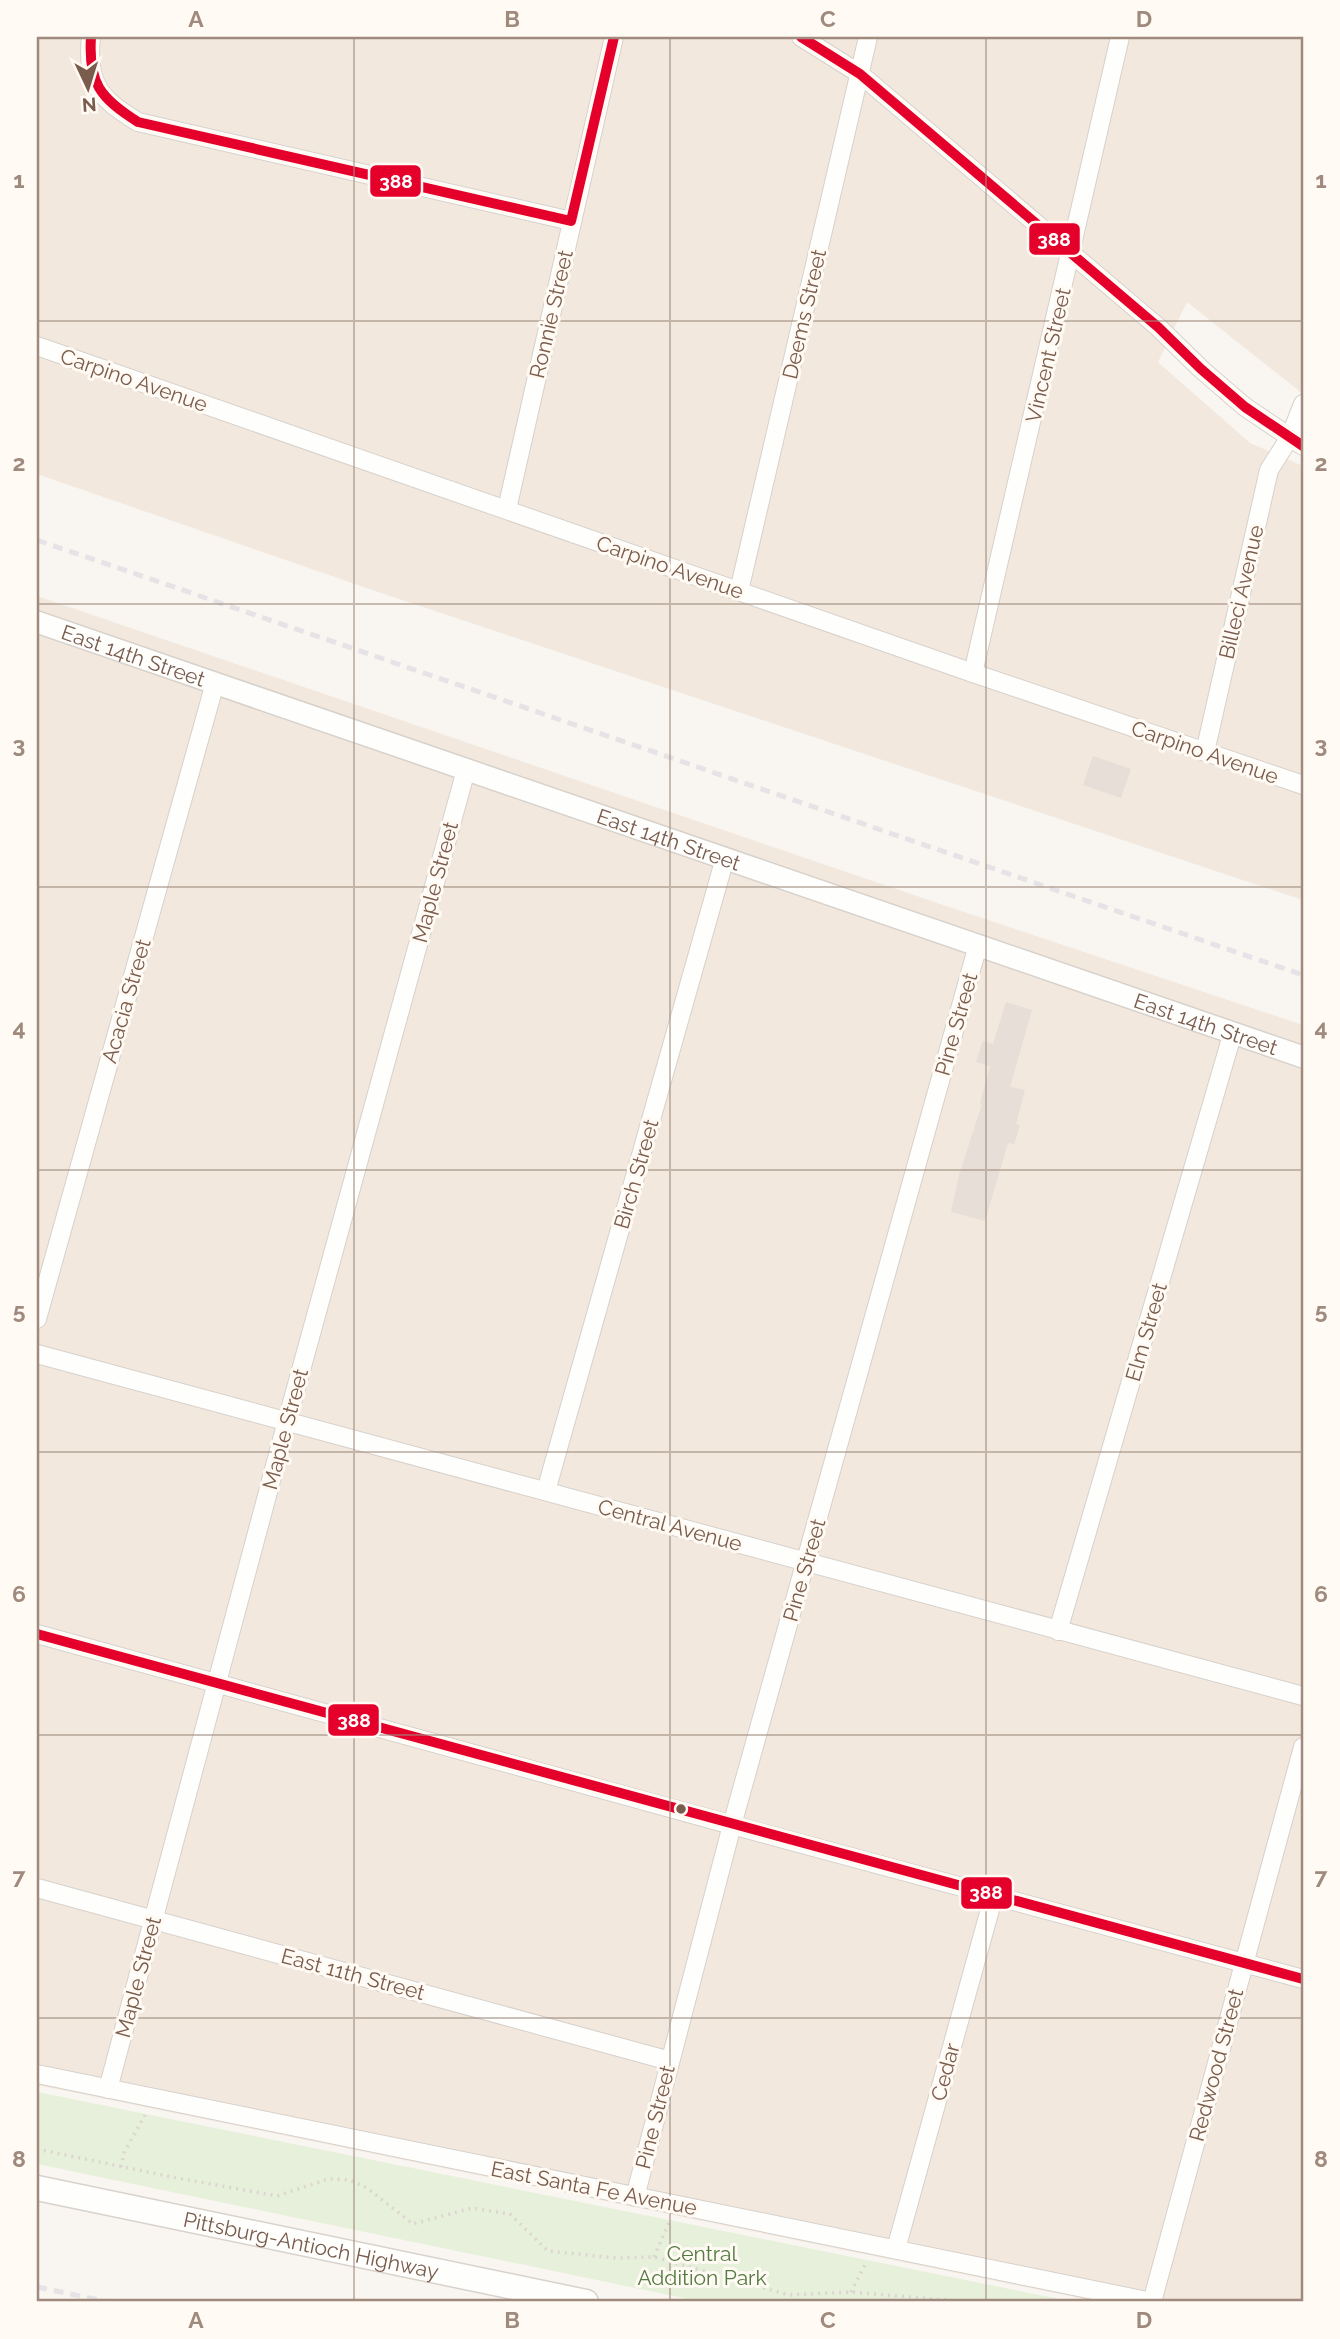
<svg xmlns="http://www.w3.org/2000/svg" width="1340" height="2339" font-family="Raleway,sans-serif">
  <rect width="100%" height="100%" fill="#f9f5f0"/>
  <g fill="#f2e8de">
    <polygon points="37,37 1303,37 1303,394 1187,302 1158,362 1250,443 1303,466 1303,900 375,591 37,474"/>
    <polygon points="37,596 955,909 1303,1025 1303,2302 1099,2302 37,2085"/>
  </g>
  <polygon fill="#e7f0db" points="37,2092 1074,2302 703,2302 37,2164"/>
  <g fill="#e6ded7">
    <polygon points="1093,756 1131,769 1121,798 1083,785"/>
    <polygon points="1006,1002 1032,1010 1010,1087 1025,1090 1016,1124 1020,1125 1014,1144 1008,1143 985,1221 951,1212 959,1175 982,1104 980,1103 990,1066 976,1062 983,1041 993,1044"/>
  </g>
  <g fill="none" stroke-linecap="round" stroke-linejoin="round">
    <defs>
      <g id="minor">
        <path d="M91 37C86 84 99 98 138 122L571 221"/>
        <polyline points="801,37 860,74 1158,327 1201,369 1245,407 1303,446"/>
        <polyline points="37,346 973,673 1303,785"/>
        <polyline points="507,509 614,37"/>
        <polyline points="739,591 868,37"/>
        <polyline points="973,673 1120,37"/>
        <polyline points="1205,752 1269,470 1290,437 1303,404"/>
        <polyline points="37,1319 215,683"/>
        <polyline points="37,1354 1303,1696"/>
        <polyline points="546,1491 725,858"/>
        <polyline points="1058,1631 1233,1032"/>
        <polyline points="37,1634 732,1825 1303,1979"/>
        <polyline points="37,1888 670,2061"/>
        <polyline points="37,2074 1152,2302"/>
        <polyline points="108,2089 287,1421 466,770"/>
        <polyline points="635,2197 732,1825 978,945"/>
        <polyline points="896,2249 994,1895"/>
        <polyline points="1152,2302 1303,1747"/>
      </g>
      <g id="tertiary">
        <path id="s1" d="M37 622 1303 1057"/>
      </g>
      <g id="secondary">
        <path id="s2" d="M37 2188 586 2302"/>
      </g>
    </defs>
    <use href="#minor" stroke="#d7d1cb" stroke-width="20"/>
    <use href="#tertiary" stroke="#d7d1cb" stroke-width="24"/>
    <use href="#secondary" stroke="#d9d2cb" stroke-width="27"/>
    <g stroke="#dcd5d0" stroke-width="3.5" stroke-dasharray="2 5" stroke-linecap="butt">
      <polyline points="37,2149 172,2177 277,2196 328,2179 350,2180 367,2188 413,2224 472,2208 510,2214 548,2251 617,2258 654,2257 789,2295 851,2292 969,2302"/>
      <polyline points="121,2167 124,2153 145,2115"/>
      <polyline points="654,2257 670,2220"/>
      <polyline points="851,2292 866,2263"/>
    </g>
    <use href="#minor" stroke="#fefefd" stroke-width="18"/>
    <use href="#tertiary" stroke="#fefefd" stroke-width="21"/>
    <use href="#secondary" stroke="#fefefd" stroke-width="24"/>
    <g stroke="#e6e3e7" stroke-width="5" stroke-dasharray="10 7" stroke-linecap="butt">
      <polyline points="37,540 1303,975"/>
      <polyline points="37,2287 109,2302"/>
    </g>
    <defs>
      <g id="bus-1">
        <path d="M91 37C88 83 100 98 138 122L571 221 614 37"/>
        <polyline points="801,37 860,74 1158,327 1201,369 1245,407 1303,446"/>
        <polyline points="37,1634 1303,1979"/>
      </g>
    </defs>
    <use href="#bus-1" stroke="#fffaf3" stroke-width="16"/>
    <use href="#bus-1" stroke="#e4002b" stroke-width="10"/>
  </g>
  <path fill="none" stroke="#9f8a7d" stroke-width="2" stroke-opacity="0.55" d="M354 37V2302M670 37V2302M986 37V2302M37 321H1303M37 604H1303M37 887H1303M37 1170H1303M37 1452H1303M37 1735H1303M37 2018H1303"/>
  <circle fill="#7a5c4d" stroke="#fffaf3" stroke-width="2.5" cx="681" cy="1809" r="6"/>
  <g text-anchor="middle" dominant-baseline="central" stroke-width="6" stroke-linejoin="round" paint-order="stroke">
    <g font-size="21" fill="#7a5c4d" stroke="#fffaf3">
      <text transform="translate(551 314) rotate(-77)">Ronnie Street</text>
      <text transform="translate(804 314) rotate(-77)">Deems Street</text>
      <text transform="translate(1048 355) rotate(-77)">Vincent Street</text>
      <text transform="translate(134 380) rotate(19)">Carpino Avenue</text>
      <text transform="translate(670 567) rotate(19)">Carpino Avenue</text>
      <text transform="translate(1241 592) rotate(-77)">Billeci Avenue</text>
      <text stroke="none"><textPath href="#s1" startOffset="102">East 14th Street</textPath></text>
      <text transform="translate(1205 752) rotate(19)">Carpino Avenue</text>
      <text stroke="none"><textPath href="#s1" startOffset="668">East 14th Street</textPath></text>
      <text transform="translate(435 882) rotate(-75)">Maple Street</text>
      <text transform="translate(126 1001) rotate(-74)">Acacia Street</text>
      <text stroke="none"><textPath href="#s1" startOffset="1236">East 14th Street</textPath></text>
      <text transform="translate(956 1024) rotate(-74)">Pine Street</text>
      <text transform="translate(636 1174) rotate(-74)">Birch Street</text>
      <text transform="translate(1146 1332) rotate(-74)">Elm Street</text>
      <text transform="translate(285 1429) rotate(-75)">Maple Street</text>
      <text transform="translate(670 1525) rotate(15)">Central Avenue</text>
      <text transform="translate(804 1570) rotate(-74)">Pine Street</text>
      <text transform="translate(353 1974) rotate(15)">East 11th Street</text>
      <text transform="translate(138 1977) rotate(-75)">Maple Street</text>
      <text transform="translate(1216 2065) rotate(-75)">Redwood Street</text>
      <text transform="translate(945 2072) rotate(-75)">Cedar</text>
      <text transform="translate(655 2117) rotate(-76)">Pine Street</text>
      <text transform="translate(594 2188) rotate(11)">East Santa Fe Avenue</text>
      <text stroke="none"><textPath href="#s2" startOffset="280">Pittsburg-Antioch Highway</textPath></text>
    </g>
    <g font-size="21" fill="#537a41" stroke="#fffaf3">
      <text x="702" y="2253">Central<tspan x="702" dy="24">Addition Park</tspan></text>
    </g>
  </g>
  <g stroke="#fffaf3" stroke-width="2.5">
    <rect x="369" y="164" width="53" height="34" rx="7" fill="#e4002b"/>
    <rect x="1028" y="222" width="53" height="34" rx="7" fill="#e4002b"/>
    <rect x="327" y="1703" width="53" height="34" rx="7" fill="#e4002b"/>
    <rect x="960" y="1876" width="53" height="34" rx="7" fill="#e4002b"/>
  </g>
  <g font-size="19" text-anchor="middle" font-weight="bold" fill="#fff">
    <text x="396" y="188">388</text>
    <text x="1054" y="246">388</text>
    <text x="354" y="1727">388</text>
    <text x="986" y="1899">388</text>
  </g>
  <rect width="1340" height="2339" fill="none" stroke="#fffaf3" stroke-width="77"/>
  <g transform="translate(88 88) rotate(176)" stroke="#fffaf3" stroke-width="5" paint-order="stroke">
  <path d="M0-5L12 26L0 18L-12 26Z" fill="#7a5c4d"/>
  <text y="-10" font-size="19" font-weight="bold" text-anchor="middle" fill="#7a5c4d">N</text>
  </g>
  <rect x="38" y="38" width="1264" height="2262" fill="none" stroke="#9f8a7d" stroke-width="2.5"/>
  <g font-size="23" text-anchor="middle" font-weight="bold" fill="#9f8a7d">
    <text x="196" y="27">A</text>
    <text x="512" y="27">B</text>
    <text x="828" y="27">C</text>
    <text x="1144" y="27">D</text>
    <text x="19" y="188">1</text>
    <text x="1321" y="188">1</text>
    <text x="19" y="471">2</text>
    <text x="1321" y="471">2</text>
    <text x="19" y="753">3</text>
    <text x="1321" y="753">3</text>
    <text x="19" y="1036">4</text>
    <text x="1321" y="1036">4</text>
    <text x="19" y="1319">5</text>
    <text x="1321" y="1319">5</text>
    <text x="19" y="1602">6</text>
    <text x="1321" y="1602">6</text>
    <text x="19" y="1884">7</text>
    <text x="1321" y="1884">7</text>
    <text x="19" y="2167">8</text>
    <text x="1321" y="2167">8</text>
    <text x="196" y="2328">A</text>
    <text x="512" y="2328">B</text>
    <text x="828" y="2328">C</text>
    <text x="1144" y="2328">D</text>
  </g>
</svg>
